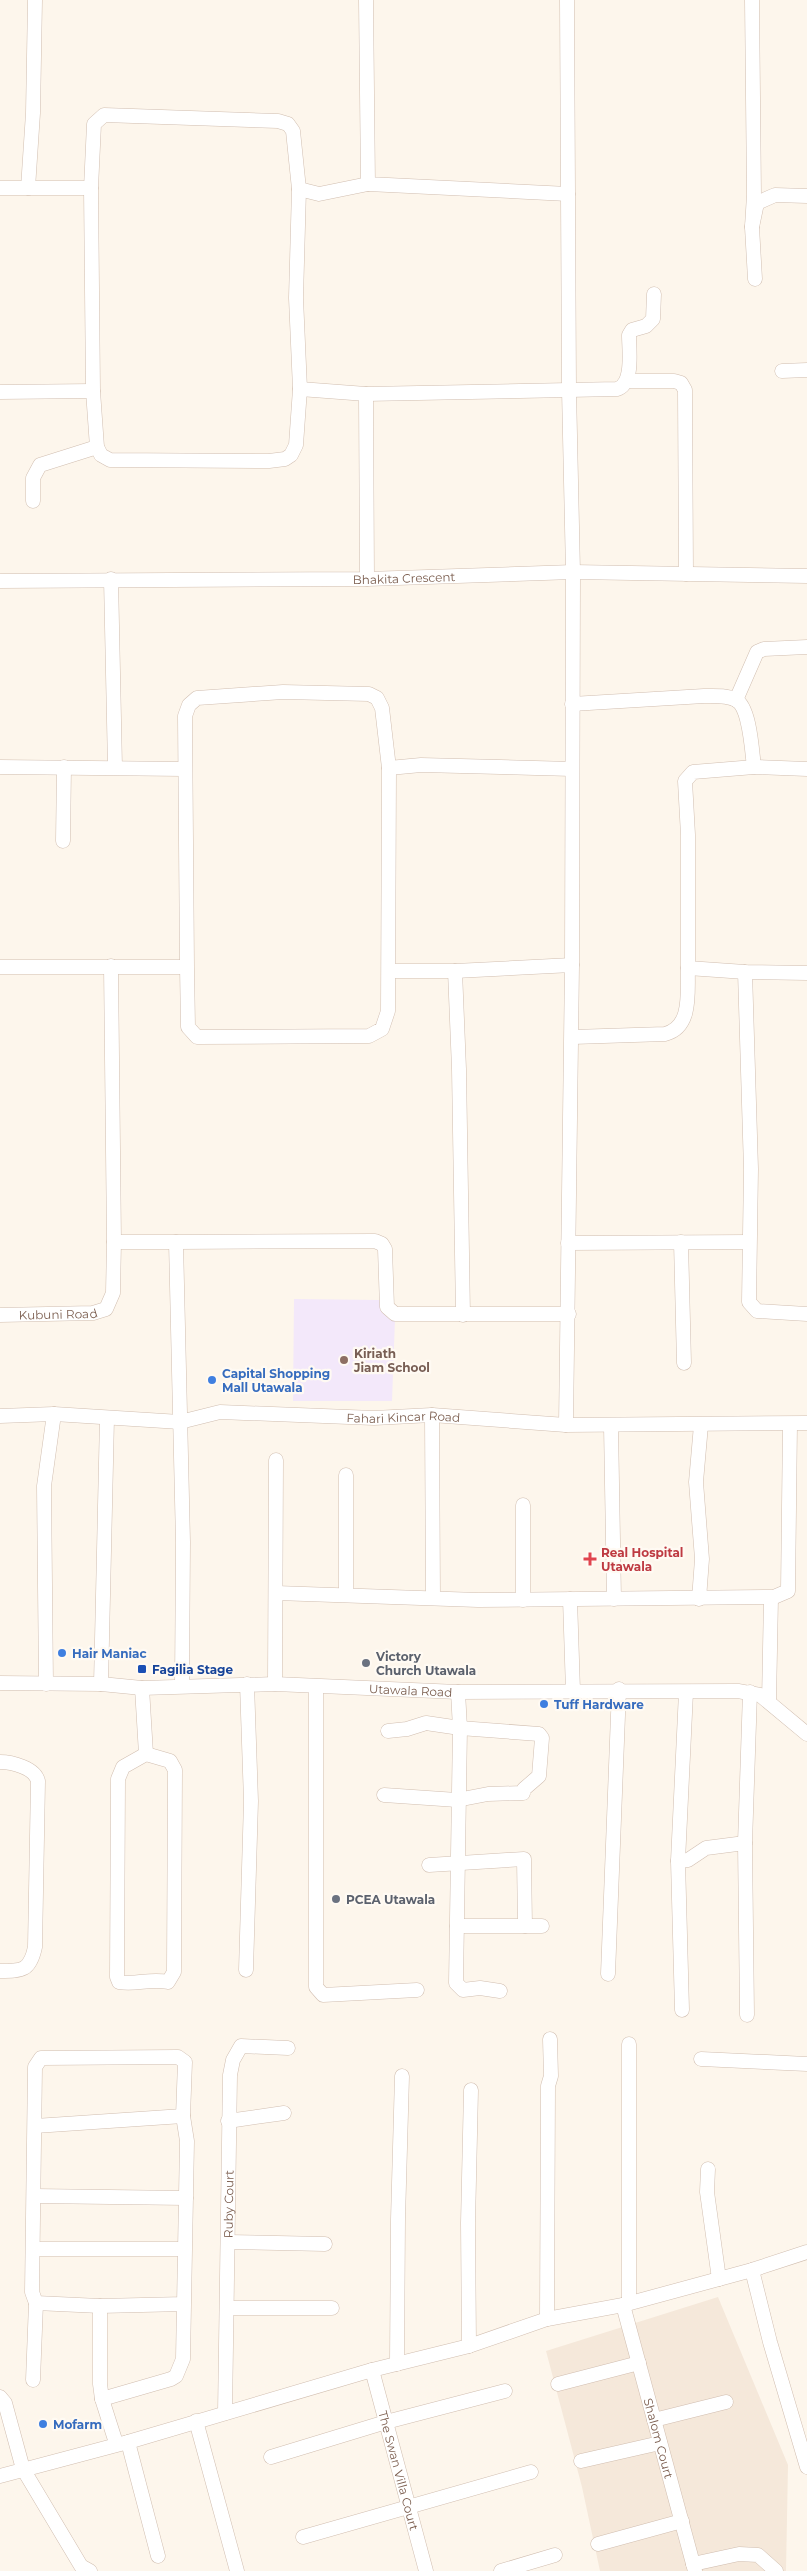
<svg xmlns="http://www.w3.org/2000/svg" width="807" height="2571" font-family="Montserrat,sans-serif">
  <rect width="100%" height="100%" fill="#fdf6ec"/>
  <polygon fill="#f5e8da" points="718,2297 788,2465 786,2571 600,2571 582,2487 546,2351"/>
  <polygon fill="#f3e8fa" points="294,1299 380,1300 383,1310 395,1319 392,1401 293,1401"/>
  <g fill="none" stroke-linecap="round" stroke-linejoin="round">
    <defs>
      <g id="minor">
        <polyline points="366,0 368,184 568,194"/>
        <polyline points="567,0 569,390 573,572 572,965"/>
        <polyline points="0,188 91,188 94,124 104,115 278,121 288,124 293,131 299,189 319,194 368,184"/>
        <polyline points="28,188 33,113 35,0"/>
        <polyline points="91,188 93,391 97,447 101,455 110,460 269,461 285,459 291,455 296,445 300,389 296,298 299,189"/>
        <polyline points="752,227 754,195 752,0"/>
        <polyline points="755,279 752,227 757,203 775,195 807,196"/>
        <polyline points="782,371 807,370"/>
        <polyline points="627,381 674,381 681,383 685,390 686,574"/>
        <path d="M300 389 366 394 617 389C634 384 629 350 629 335L632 330 646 326 653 319 654 294"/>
        <polyline points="0,392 93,391"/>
        <polyline points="366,394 367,579"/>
        <polyline points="33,501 33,478 40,465 97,447"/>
        <polyline points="111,579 115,767"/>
        <path id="s1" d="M0 581 367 579 573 572 807 576"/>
        <polyline points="736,700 757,652 764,649 807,647"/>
        <path d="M572 704 704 696C714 696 727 695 736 700 750 707 752 752 754 767"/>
        <polyline points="0,767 184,769"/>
        <polyline points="389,768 421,765 572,769"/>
        <polyline points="807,769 754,767 693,772 685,781 688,835 688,968 745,972 807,973"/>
        <polyline points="63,841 64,767"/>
        <polyline points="111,966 114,1242 176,1242 183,1542 182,1685"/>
        <polyline points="0,967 187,967 185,716 189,705 197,698 283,692 369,694 377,698 382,708 389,768 388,1011 382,1029 369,1036 197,1037 188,1027 187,967"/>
        <polyline points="389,971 455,971 572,965 566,1425"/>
        <polyline points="455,971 459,1069 463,1315"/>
        <polyline points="745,972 751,1169 749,1302 757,1311 807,1314"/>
        <path d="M573 1037 665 1034C693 1027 687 991 688 968"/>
        <polyline points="176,1242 375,1241 382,1244 385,1249 387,1307 395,1314 569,1314"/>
        <polyline points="681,1242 684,1363"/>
        <polyline points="568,1243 749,1242"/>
        <path id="s2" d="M0 1315 93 1313 106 1309 113 1293 114 1242"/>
        <polyline points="432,1415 433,1598"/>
        <path id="s3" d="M0 1416 54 1414 180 1422 220 1412 374 1418 432 1415 566 1425 807 1423"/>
        <polyline points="611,1426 614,1599"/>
        <polyline points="523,1505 523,1600"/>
        <polyline points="276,1593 478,1600 774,1597 788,1591 790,1424"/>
        <polyline points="346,1595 346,1475"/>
        <polyline points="570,1599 573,1691"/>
        <polyline points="699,1599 702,1559 696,1482 701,1425"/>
        <path id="s4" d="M0 1683 101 1684 142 1688 275 1684 458 1692 738 1691 760 1695 807 1734"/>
        <polyline points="46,1684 44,1486 54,1414"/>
        <polyline points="101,1684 107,1418"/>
        <polyline points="275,1684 276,1460"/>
        <polyline points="316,1687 316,1987 323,1995 417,1990"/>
        <polyline points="142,1688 146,1754"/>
        <polyline points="458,1692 460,1728 456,1983 463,1990 480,1988 500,1991"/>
        <polyline points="769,1701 771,1598"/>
        <path d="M146 1754 170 1761 175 1770 174 1972 168 1982C150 1978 137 1985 119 1982L117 1977 118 1779 123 1767Z"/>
        <path d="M0 1762C12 1762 35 1768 38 1781L35 1947C30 1971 22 1971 0 1971"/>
        <polyline points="384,1795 457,1800 488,1794 523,1793 524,1789 539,1776 542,1738 539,1734 460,1728 426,1723 407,1729 388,1731"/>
        <polyline points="678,1861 688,1860 706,1848 745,1843"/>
        <polyline points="429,1865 524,1859 525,1926"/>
        <polyline points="457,1926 542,1926"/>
        <polyline points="246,1970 251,1801 247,1684"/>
        <polyline points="608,1974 619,1689"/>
        <polyline points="682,2010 678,1861 686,1692"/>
        <polyline points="747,2015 745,1843 750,1692"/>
        <polyline points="629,2044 629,2303"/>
        <polyline points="701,2059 807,2064"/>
        <polyline points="228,2121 284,2113"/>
        <polyline points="35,2126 183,2116"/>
        <polyline points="708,2169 707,2192 719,2279"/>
        <polyline points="34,2196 186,2198"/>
        <polyline points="228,2242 325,2244"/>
        <polyline points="34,2249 184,2249"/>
        <polyline points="752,2270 770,2342 807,2467"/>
        <path id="s5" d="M623 2305 695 2571"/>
        <polyline points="100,2306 100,2384 102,2399 116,2443"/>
        <polyline points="227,2308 332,2308"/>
        <polyline points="547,2319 548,2086 551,2076 550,2039"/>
        <polyline points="469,2346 468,2223 471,2090"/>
        <polyline points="397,2364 398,2219 402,2076"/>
        <path id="s6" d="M372 2370 426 2571"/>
        <polyline points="33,2380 36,2303"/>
        <polyline points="558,2384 639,2363"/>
        <polyline points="0,2397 5,2403 23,2469 81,2566 90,2571"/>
        <polyline points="102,2399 171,2379 176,2376 183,2359 187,2141 183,2116 185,2062 178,2057 41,2058 35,2067 32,2292 36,2303 100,2306 184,2304"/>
        <path id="s7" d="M225 2413 230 2075 233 2060 241 2046 288 2048"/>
        <polyline points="654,2420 726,2402"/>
        <polyline points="196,2421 237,2571"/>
        <polyline points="128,2442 158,2556"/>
        <polyline points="271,2457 386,2422 505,2391"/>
        <polyline points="581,2461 660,2443"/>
        <polyline points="0,2476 128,2442 372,2370 469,2346 547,2319 623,2305 752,2270 807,2252"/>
        <polyline points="303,2537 531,2472"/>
        <polyline points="598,2544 682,2521"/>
        <polyline points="693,2564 739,2554 758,2555 776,2571"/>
        <polyline points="501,2571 555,2555"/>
      </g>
    </defs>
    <use href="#minor" stroke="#d1beb0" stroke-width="15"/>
    <use href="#minor" stroke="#fff" stroke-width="14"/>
  </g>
  <circle fill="#8d6e63" stroke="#fffaf3" stroke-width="2" cx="344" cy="1360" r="5"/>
  <g fill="#3f7fe0" stroke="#fffaf3" stroke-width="2">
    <circle cx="212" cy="1380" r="5"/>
    <circle cx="62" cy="1653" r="5"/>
    <circle cx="544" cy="1704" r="5"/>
    <circle cx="43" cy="2424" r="5"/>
  </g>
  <path fill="#e0444e" stroke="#fffaf3" stroke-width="2" d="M587.5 1551.5h5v5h5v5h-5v5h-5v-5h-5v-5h5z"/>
  <g fill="#6b7280" stroke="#fffaf3" stroke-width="2">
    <circle cx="366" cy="1663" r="5"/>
    <circle cx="336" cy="1899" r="5"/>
  </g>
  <rect fill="#1a4fb4" stroke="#fffaf3" stroke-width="2" x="137" y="1664" width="10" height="10" rx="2.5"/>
  <g text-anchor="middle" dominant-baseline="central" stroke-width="4.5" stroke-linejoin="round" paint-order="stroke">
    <g font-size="12" fill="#7a5c4d" stroke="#fffaf3">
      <text stroke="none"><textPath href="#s1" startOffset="404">Bhakita Crescent</textPath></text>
      <text stroke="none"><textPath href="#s2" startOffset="58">Kubuni Road</textPath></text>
      <text stroke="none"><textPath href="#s3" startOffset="405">Fahari Kincar Road</textPath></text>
      <text stroke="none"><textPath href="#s4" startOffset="411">Utawala Road</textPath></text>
      <text stroke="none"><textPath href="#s7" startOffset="209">Ruby Court</textPath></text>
      <text stroke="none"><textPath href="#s5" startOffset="138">Shalom Court</textPath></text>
      <text stroke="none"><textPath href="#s6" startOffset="104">The Swan Villa Court</textPath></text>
    </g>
    <g font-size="12" font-weight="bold" fill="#785e54" stroke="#fffaf3" text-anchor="start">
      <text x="354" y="1353">Kiriath<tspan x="354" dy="14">Jiam School</tspan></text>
    </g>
    <g font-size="12" font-weight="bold" fill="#366cbe" stroke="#fffaf3" text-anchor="start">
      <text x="222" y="1373">Capital Shopping<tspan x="222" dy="14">Mall Utawala</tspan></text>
      <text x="72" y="1653">Hair Maniac</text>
      <text x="554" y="1704">Tuff Hardware</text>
      <text x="53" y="2424">Mofarm</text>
    </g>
    <g font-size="12" font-weight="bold" fill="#be3a42" stroke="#fffaf3" text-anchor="start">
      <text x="601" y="1552">Real Hospital<tspan x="601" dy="14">Utawala</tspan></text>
    </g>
    <g font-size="12" font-weight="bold" fill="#5b616d" stroke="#fffaf3" text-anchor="start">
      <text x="376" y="1656">Victory<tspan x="376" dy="14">Church Utawala</tspan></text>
      <text x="346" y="1899">PCEA Utawala</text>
    </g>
    <g font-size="12" font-weight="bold" fill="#164399" stroke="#fffaf3" text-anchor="start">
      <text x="152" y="1669">Fagilia Stage</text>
    </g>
  </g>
</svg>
